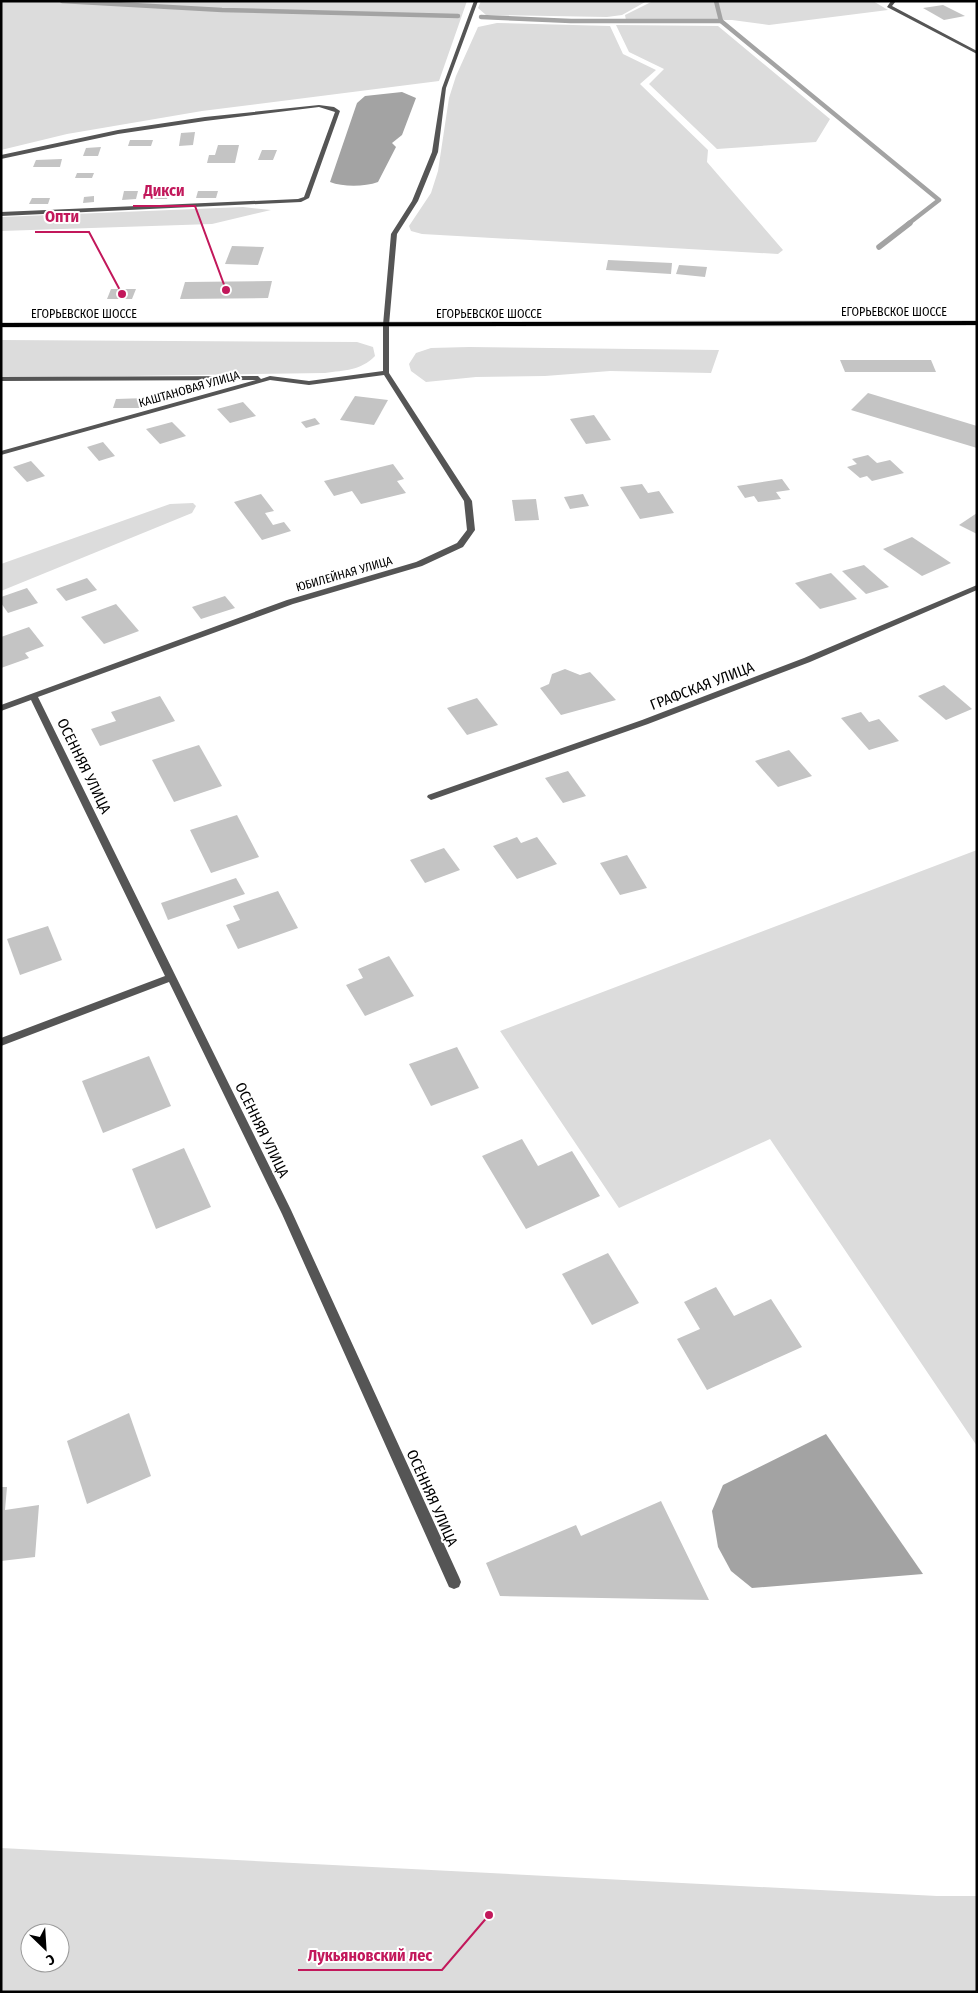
<svg xmlns="http://www.w3.org/2000/svg" width="978" height="1993" font-family="'Fira Sans Condensed',sans-serif">
  <rect width="100%" height="100%" fill="#fff"/>
  <g fill="#dcdcdc" fill-rule="evenodd">
    <polygon points="1,1 467,1 439,81 202,111 67,134 1,150"/>
    <polygon points="481,1 647,1 622,15 607,17 486,15 478,8"/>
    <polygon points="653,1 873,1 888,10 769,25 732,20 626,20 625,15"/>
    <polygon points="497,23 610,26 623,54 656,70 640,84 708,150 707,162 783,250 778,254 422,234 411,231 409,226 431,193 438,171 449,98 456,76 478,27"/>
    <polygon points="616,25 718,26 830,119 816,142 717,149 649,84 664,69 629,52"/>
    <polygon points="243,207 271,210 212,224 1,231 1,217"/>
    <path d="M1 340 357 342 373 347 375 356C360 371 345 370 325 373L1 378Z"/>
    <polygon points="469,347 719,350 711,373 610,371 545,376 476,377 426,382 411,371 409,364 416,353 431,348"/>
    <polygon points="193,503 196,506 192,513 1,591 1,564 170,504"/>
    <polygon points="977,850 977,1446 770,1139 619,1208 500,1031"/>
    <path d="M1 1848 937 1896H977V1992H1ZM30 1933H60V1963H30Z"/>
  </g>
  <g fill="#a3a3a3">
    <path d="M402 92 416 98 402 135 392 143 396 147 378 182C364 187 343 187 330 182L357 103 365 96Z"/>
    <polygon points="826,1434 923,1574 752,1588 731,1571 718,1547 712,1511 723,1485"/>
  </g>
  <g fill="none" stroke-linecap="round" stroke-linejoin="round">
    <g stroke="#a3a3a3" stroke-width="4.5">
      <polyline points="62,1 222,10 458,16"/>
      <polyline points="716,1 721,21 939,200 908,224"/>
      <polyline points="481,17 571,21 721,21"/>
    </g>
    <polyline stroke="#a3a3a3" stroke-width="5.5" points="879,247 910,223"/>
  </g>
  <g fill="#c4c4c4">
    <polygon points="943,5 965,16 944,20 923,8"/>
    <polygon points="195,132 193,145 179,146 181,133"/>
    <polygon points="130,140 153,140 151,146 128,146"/>
    <polygon points="218,145 239,145 235,163 207,163 209,155 215,155"/>
    <polygon points="101,147 98,156 83,156 86,148"/>
    <polygon points="262,150 277,150 273,160 258,160"/>
    <polygon points="62,159 60,167 33,167 36,160"/>
    <polygon points="77,173 94,173 92,178 75,178"/>
    <polygon points="124,191 138,191 136,199 122,200"/>
    <polygon points="155,191 170,191 167,199 152,199"/>
    <polygon points="198,191 218,191 216,198 196,198"/>
    <polygon points="94,196 94,202 83,203 84,197"/>
    <polygon points="32,198 50,198 48,204 29,204"/>
    <polygon points="232,246 264,247 258,265 225,264"/>
    <polygon points="608,260 672,263 671,274 606,270"/>
    <polygon points="679,265 707,267 705,277 676,274"/>
    <polygon points="272,281 268,298 180,299 185,282"/>
    <polygon points="111,289 136,289 132,299 107,299"/>
    <polygon points="840,360 931,360 936,372 845,372"/>
    <polygon points="868,393 977,426 977,448 851,410"/>
    <polygon points="355,396 388,400 374,425 340,420"/>
    <polygon points="147,398 145,408 113,408 116,399"/>
    <polygon points="243,402 256,416 230,423 217,409"/>
    <polygon points="594,415 611,440 586,444 570,419"/>
    <polygon points="315,418 320,424 306,428 301,422"/>
    <polygon points="172,422 186,436 160,444 146,429"/>
    <polygon points="103,442 115,456 99,461 87,447"/>
    <polygon points="868,455 877,463 890,460 904,473 872,481 867,476 860,478 847,467 857,464 852,459"/>
    <polygon points="31,461 45,476 27,482 13,467"/>
    <polygon points="393,464 404,479 397,481 406,493 361,504 352,491 334,496 324,481"/>
    <polygon points="782,479 790,490 776,492 781,499 758,502 754,496 745,498 737,486"/>
    <polygon points="642,484 648,493 659,491 674,513 640,519 620,487"/>
    <polygon points="261,494 274,511 265,513 273,525 284,522 291,531 262,540 234,502"/>
    <polygon points="583,494 589,506 570,509 564,497"/>
    <polygon points="536,499 539,520 515,521 512,500"/>
    <polygon points="977,513 977,534 959,525"/>
    <polygon points="912,537 951,563 922,576 883,549"/>
    <polygon points="864,565 889,587 866,594 842,571"/>
    <polygon points="831,573 857,599 820,609 795,583"/>
    <polygon points="87,578 97,590 66,601 56,589"/>
    <polygon points="27,588 38,603 8,613 1,603 1,597"/>
    <polygon points="225,596 235,608 201,619 192,607"/>
    <polygon points="116,604 139,631 104,644 81,617"/>
    <polygon points="29,627 44,646 25,653 29,658 1,668 1,637"/>
    <polygon points="565,669 580,675 590,672 616,700 561,715 540,688 549,684 552,674"/>
    <polygon points="944,685 972,709 946,720 918,696"/>
    <polygon points="160,696 175,721 100,746 91,729 116,721 111,712"/>
    <polygon points="477,698 498,725 467,735 447,708"/>
    <polygon points="861,712 869,722 879,719 899,741 869,750 841,718"/>
    <polygon points="199,745 222,786 174,802 152,760"/>
    <polygon points="789,750 812,776 778,787 755,761"/>
    <polygon points="568,771 586,796 563,803 545,778"/>
    <polygon points="237,815 259,857 211,873 190,830"/>
    <polygon points="517,837 521,843 537,837 557,864 517,879 493,846"/>
    <polygon points="444,848 460,870 425,883 410,860"/>
    <polygon points="627,855 647,888 620,895 600,863"/>
    <polygon points="236,878 245,894 168,920 161,903"/>
    <polygon points="278,891 298,928 238,949 226,925 240,920 233,906"/>
    <polygon points="48,926 62,960 20,975 7,939"/>
    <polygon points="389,956 414,996 365,1016 346,985 363,978 358,969"/>
    <polygon points="457,1047 479,1088 431,1106 409,1064"/>
    <polygon points="149,1056 171,1106 103,1133 82,1081"/>
    <polygon points="522,1139 538,1166 572,1151 600,1196 526,1229 482,1156"/>
    <polygon points="184,1148 211,1207 156,1229 132,1169"/>
    <polygon points="608,1253 639,1303 592,1325 562,1274"/>
    <polygon points="716,1287 734,1316 771,1299 802,1347 707,1390 677,1339 700,1329 684,1302"/>
    <polygon points="129,1413 151,1476 87,1504 67,1441"/>
    <polygon points="1,1487 7,1487 5,1510 39,1505 35,1557 1,1561"/>
    <polygon points="661,1501 709,1600 500,1596 486,1563 576,1525 581,1536"/>
  </g>
  <g fill="none" stroke-linecap="round" stroke-linejoin="round">
    <defs>
      <polygon id="primary" points="977,321 977,325 1,327 1,323"/>
    </defs>
    <use href="#primary" stroke="#dbdbdb" stroke-width="2"/>
    <g fill="#555" fill-rule="evenodd">
      <polygon points="474,1 478,1 446,88 438,152 418,201 397,234 389,325 389,373 472,501 475,530 463,547 422,566 293,604 38,697 291,1210 459,1577 461,1582 459,1587 454,1589 449,1587 282,1214 169,982 1,1046 1,1038 165,976 31,700 1,711 1,705 287,600 416,562 457,543 467,530 464,501 384,375 309,385 270,380 1,455 1,451 256,380 1,381 1,377 258,376 261,379 270,376 309,381 383,371 383,325 391,234 412,201 432,152 442,88"/>
      <polygon points="891,1 896,1 892,6 977,51 977,54 887,7"/>
      <polygon points="319,105 334,107 340,111 309,198 301,202 1,216 1,212 298,199 304,197 335,112 319,107 205,121 118,134 1,159 1,155 118,130 205,117"/>
      <polygon points="977,585 977,590 810,662 648,724 434,799 431,800 427,797 428,795 642,720 804,658"/>
    </g>
    <use href="#primary" fill="#000" fill-rule="evenodd"/>
  </g>
  <g text-anchor="middle" dominant-baseline="central" stroke-width="4" stroke-linejoin="round" paint-order="stroke">
    <g font-size="12" fill="#000" stroke="#fff">
      <text x="894" y="312">ЕГОРЬЕВСКОЕ ШОССЕ</text>
      <text x="84" y="314">ЕГОРЬЕВСКОЕ ШОССЕ</text>
      <text x="489" y="314">ЕГОРЬЕВСКОЕ ШОССЕ</text>
      <text transform="translate(189 389) rotate(-16)">КАШТАНОВАЯ УЛИЦА</text>
      <text transform="translate(344 574) rotate(-16)">ЮБИЛЕЙНАЯ УЛИЦА</text>
    </g>
    <g font-size="15" fill="#000" stroke="#fff">
      <text transform="translate(702 686) rotate(-21)">ГРАФСКАЯ УЛИЦА</text>
      <text transform="translate(84 766) rotate(64)">ОСЕННЯЯ УЛИЦА</text>
      <text transform="translate(262 1130) rotate(64)">ОСЕННЯЯ УЛИЦА</text>
      <text transform="translate(432 1498) rotate(66)">ОСЕННЯЯ УЛИЦА</text>
    </g>
  </g>
  <path fill="none" stroke="#c2185b" stroke-width="2" d="M226 290L195 206H133M122 294L89 232H35M489 1915L442 1970H298"/>
  <g fill="#c2185b" stroke="#fff" stroke-width="2">
    <circle cx="226" cy="290" r="5"/>
    <circle cx="122" cy="294" r="5"/>
    <circle cx="489" cy="1915" r="5"/>
  </g>
  <g font-size="16" text-anchor="middle" font-weight="bold" fill="#c2185b" stroke="#fff" stroke-width="4" stroke-linejoin="round" paint-order="stroke">
    <text x="164" y="196">Дикси</text>
    <text x="62" y="222">Опти</text>
    <text x="370" y="1961">Лукьяновский лес</text>
  </g>
  <rect width="978" height="1993" fill="none" stroke="#000000" stroke-width="5"/>
  <g transform="translate(45 1948) rotate(155)"><circle r="24" fill="#ffffff" stroke="#999999"/>
  <path d="M0-4L9 19L0 12L-9 19Z" fill="#000000"/>
  <text y="-8" font-size="14" font-weight="bold" text-anchor="middle" fill="#000000">С</text>
  </g>
</svg>
